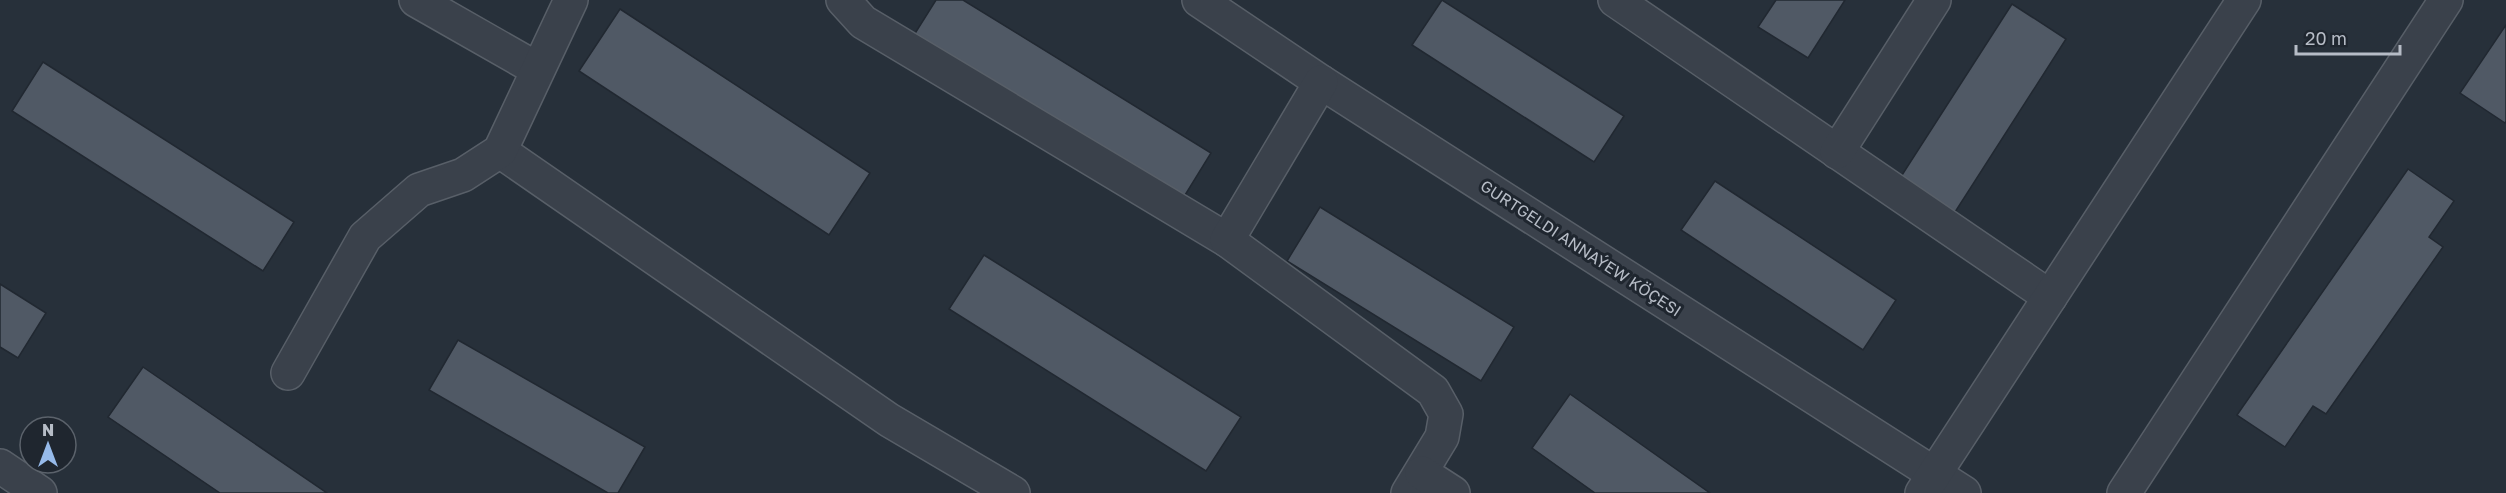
<svg xmlns="http://www.w3.org/2000/svg" width="2506" height="493" font-family="'Golos Text',sans-serif">
  <rect width="100%" height="100%" fill="#27303a"/>
  <g fill="#505965" stroke="#212831" stroke-width="1.5">
    <polygon points="936,0 963,0 1211,153 1182,200 914,35"/>
    <polygon points="1442,0 1624,116 1594,162 1412,45"/>
    <polygon points="1776,0 1845,0 1808,58 1758,27"/>
    <polygon points="2012,4 2066,39 1948,223 1893,189"/>
    <polygon points="620,9 870,173 829,235 579,71"/>
    <polygon points="2506,25 2506,121 2505,123 2460,93"/>
    <polygon points="43,62 294,222 263,271 12,111"/>
    <polygon points="2408,169 2454,201 2429,237 2443,247 2326,414 2313,406 2285,447 2237,415"/>
    <polygon points="1715,181 1896,300 1863,350 1681,230"/>
    <polygon points="1320,207 1514,327 1481,381 1287,261"/>
    <polygon points="984,255 1241,417 1206,471 949,309"/>
    <polygon points="0,284 46,313 18,358 0,347"/>
    <polygon points="458,340 645,447 618,493 608,493 429,390"/>
    <polygon points="143,367 327,493 220,493 108,417"/>
    <polygon points="1570,394 1710,493 1595,493 1532,448"/>
  </g>
  <g fill="none" stroke-linecap="round" stroke-linejoin="round">
    <defs>
      <g id="minor">
        <polyline points="416,0 537,69"/>
        <polyline points="843,0 863,22 1227,240"/>
        <polyline points="1199,0 1321,82 1964,493"/>
        <polyline points="1615,0 2050,297"/>
        <polyline points="1321,82 1227,240 1433,391 1446,414 1442,437 1408,493"/>
        <polyline points="500,151 889,420 1013,493"/>
        <polyline points="1837,152 1934,0"/>
        <polyline points="288,373 365,237 419,190 463,175 500,151 571,0"/>
        <polyline points="0,466 40,493"/>
        <polyline points="1422,473 1453,493"/>
        <polyline points="1922,493 2244,0"/>
        <polyline points="2124,493 2446,0"/>
      </g>
    </defs>
    <use href="#minor" stroke="#585f68" stroke-width="36"/>
    <use href="#minor" stroke="#3a414b" stroke-width="33"/>
  </g>
  <g text-anchor="middle" dominant-baseline="central" stroke-width="6" stroke-linejoin="round" paint-order="stroke">
    <g font-size="16" fill="#b6bcc6" stroke="#1f262f">
      <text transform="translate(1581 248) rotate(33)">GURTGELDI ANNAÝEW KÖÇESI</text>
    </g>
  </g>
  <g transform="translate(48 445)"><circle r="28" fill="#1f262f" stroke="#5b626b" stroke-width="1.5"/>
  <path d="M0-4.5L10 22L0 15L-10 22Z" fill="#96baea"/>
  <text y="-9" font-size="16" font-weight="bold" text-anchor="middle" fill="#b6bcc6">N</text>
  </g>
  <path d="M2296 45v9h104v-9" fill="none" stroke="#b6bcc6" stroke-width="3"/>
  <text x="2305" y="45" font-size="18" fill="#b6bcc6" stroke="#1f262f" stroke-width="4.5" paint-order="stroke">20 m</text>
</svg>
